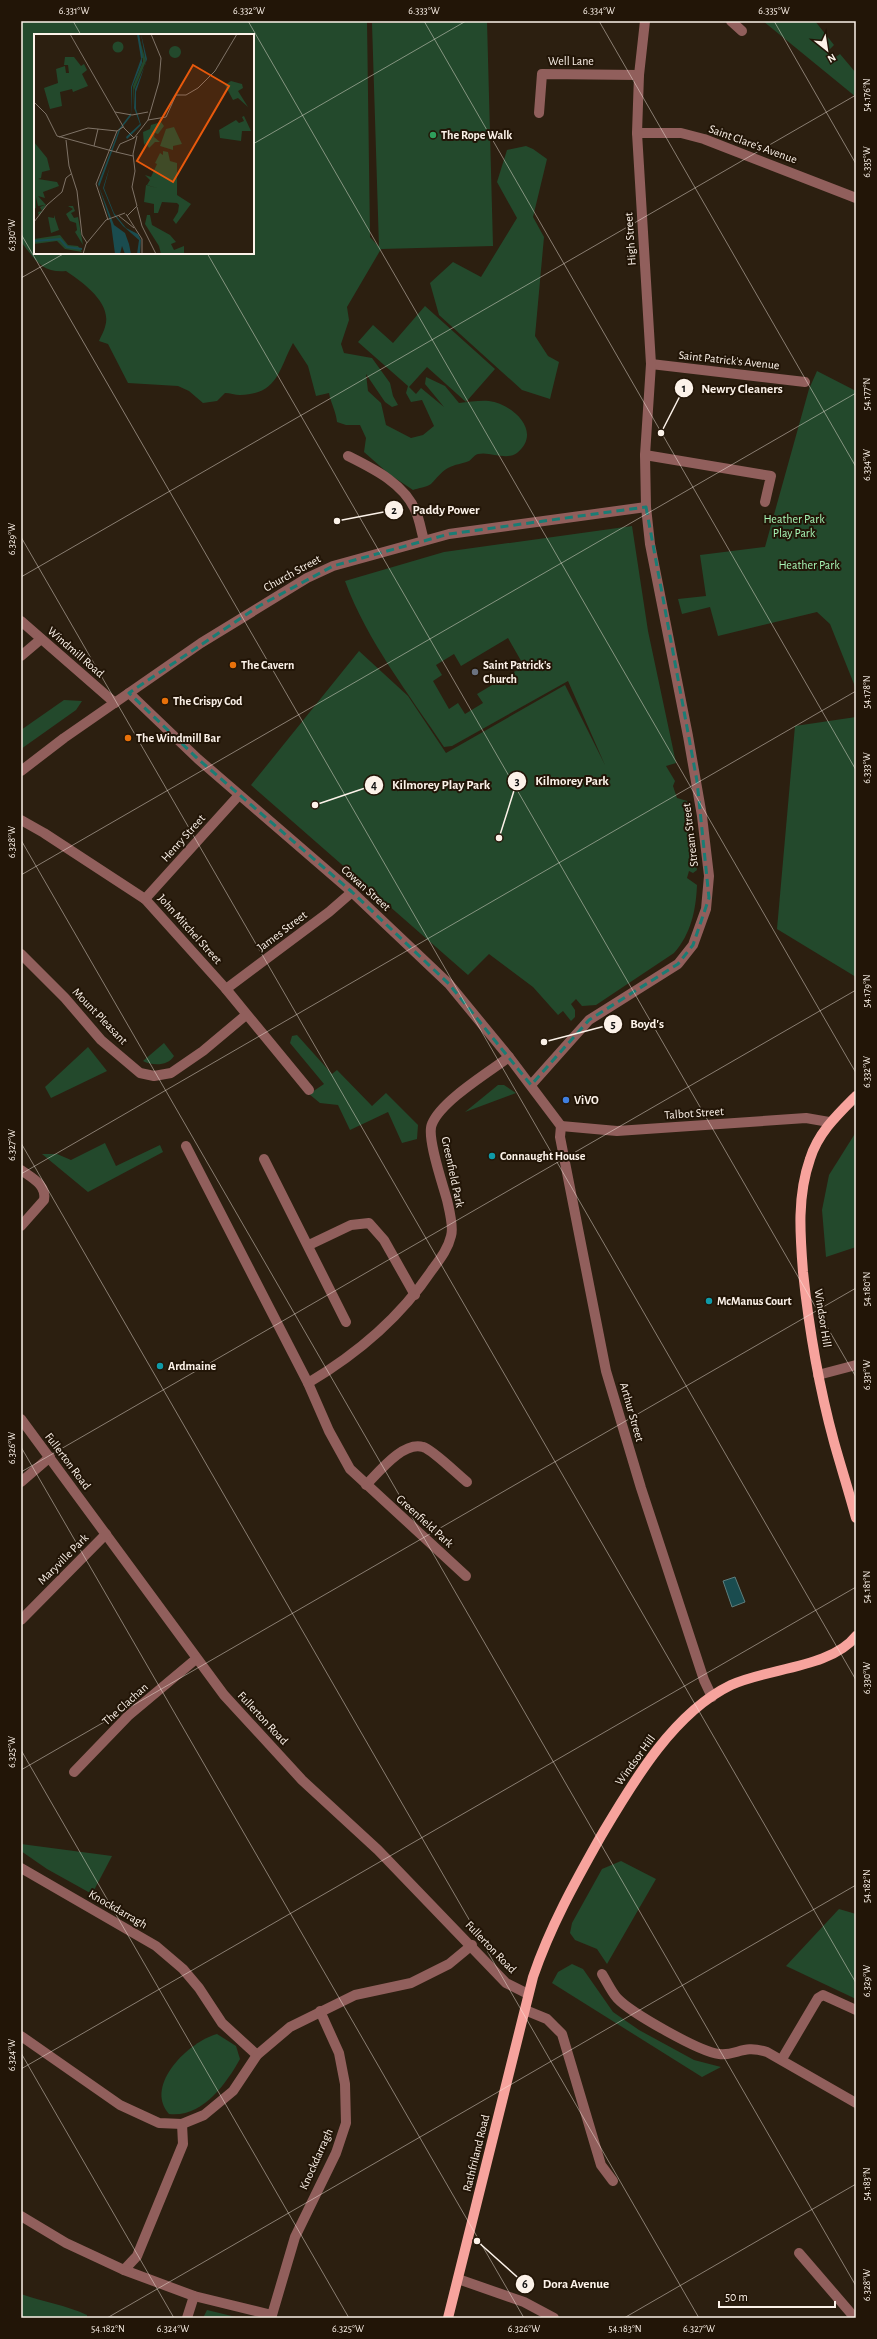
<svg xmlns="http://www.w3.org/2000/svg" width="877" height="2339" font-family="'Alegreya Sans',sans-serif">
  <rect width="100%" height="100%" fill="#2c1f10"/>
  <g fill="#23492c" fill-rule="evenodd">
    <path d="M21 21H367L370 237 379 247 372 23 487 21 493 246 381 249 347 307 349 320 341 344 344 353 372 358 390 383 393 396 398 405 392 407 385 402 366 374 368 391 381 403 386 425 411 438 423 435 434 426 422 400 411 402 406 393 408 386 358 342 373 325 393 343 425 306 495 369 466 402 427 367 409 387 416 394 421 388 444 407 425 384 426 377 445 386 459 403C469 402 480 400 489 401 513 404 543 432 517 453 506 461 490 451 478 454 474 455 472 459 469 461 462 464 455 464 448 468 441 472 437 478 431 484 427 487 418 488 413 490L389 474 364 452 366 438 360 425H346L337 422C336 411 331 404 329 393L316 396 308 366 293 343C278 371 278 394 240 395 235 395 230 393 225 393L217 401 203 403 189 391 178 386 128 383 108 344 99 341C101 336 104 331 105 327 113 303 82 282 66 271 41 273 36 260 21 242ZM35 35H253V253H35Z"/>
    <polygon points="763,21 815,21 834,45 827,52 833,59 840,54 856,73 856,97"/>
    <polygon points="526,146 533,149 547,159 533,217 544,237 535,336 548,356 559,362 550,399 522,390 439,315 430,283 453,262 481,277 517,218 497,182 507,150"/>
    <polygon points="817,371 856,391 856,689 830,624 817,612 718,636 710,607 682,614 678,599 706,596 700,555 765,547 809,389"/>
    <path d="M632 526 648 631 676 763 666 766 675 781 673 786 677 798 687 801 697 870 693 873 689 871 687 878 697 885C696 910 691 934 674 953L596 1005 582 1006 576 999 571 1004 575 1010V1017L571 1021 563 1011 558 1015 533 987 489 954 468 975 251 785 359 651 408 696 446 753 565 685 605 765 568 681 452 746 444 747C409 694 367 641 345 581L444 552ZM508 638 524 666 477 694 483 703 465 714 458 703 449 709 433 681 442 675 436 665 454 654 461 666Z"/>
    <polygon points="64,700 82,701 76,710 21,749 21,730"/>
    <polygon points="856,717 856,977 777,929 795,726"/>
    <polygon points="297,1035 332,1074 337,1070 372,1106 386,1093 418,1125 417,1139 402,1143 388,1112 350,1130 338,1105 320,1103 309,1094 324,1084 290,1043 292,1036"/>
    <path d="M164 1043 174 1056C168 1066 153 1066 143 1061Z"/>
    <polygon points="88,1047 107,1071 51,1098 45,1087"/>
    <polygon points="498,1085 504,1085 516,1093 465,1112"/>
    <polygon points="856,1132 856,1247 826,1257 822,1210 829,1175"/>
    <polygon points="105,1143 116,1166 160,1145 163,1152 88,1192 42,1154 57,1154 71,1160"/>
    <polygon points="21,1844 112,1856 92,1894 47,1869 21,1851"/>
    <polygon points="621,1861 656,1879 607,1964 597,1949 575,1940 570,1933 572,1923 602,1869"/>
    <polygon points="839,1909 856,1914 856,1999 786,1966"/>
    <polygon points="572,1964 583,1969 613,2012 639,2030 694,2060 721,2067 702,2077 552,1983 558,1972"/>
    <path d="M217 2034 236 2046 240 2059C226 2084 202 2118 169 2114 143 2085 190 2041 217 2034Z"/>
    <path d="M21 2294C43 2302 66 2305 87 2315V2318H21Z"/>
    <polygon points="207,2310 240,2318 203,2318"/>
  </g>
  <polygon fill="#1a4c4f" stroke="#5e7e7d" points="735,1577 745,1602 732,1607 723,1581"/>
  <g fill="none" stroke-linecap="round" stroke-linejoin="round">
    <g stroke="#915f5c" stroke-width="10">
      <polyline points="731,21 742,31"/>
      <polyline points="539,113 542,74 639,75"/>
      <polyline points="637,133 681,133 704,139 856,198"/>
      <polyline points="651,364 805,382"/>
      <polyline points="645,455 771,476 765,502"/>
      <path d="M348 456C374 469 405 484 416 512 420 521 421 531 424 540"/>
      <polyline points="21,621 115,703"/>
      <polyline points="21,656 41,639"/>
      <polyline points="129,693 198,759 352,892 449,984 509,1057 561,1126"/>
      <polyline points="21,771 64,738 201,643 307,578 333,566 449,534 646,507"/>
      <polyline points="21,820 44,833 145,899 226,989 309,1090"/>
      <polyline points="145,899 239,795"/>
      <polyline points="21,954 65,998 101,1040 140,1073 154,1076 171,1073 203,1051 246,1015"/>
      <polyline points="226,989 329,912 352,892"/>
      <polyline points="531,1085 589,1020 678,964 693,945 706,909 709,876 702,816 688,736 650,544 646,507 645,455 651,364 637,133 639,75 645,21"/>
      <polyline points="561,1126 560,1137 606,1371 641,1488 704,1680 712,1697"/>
      <polyline points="561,1126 617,1131 806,1118 829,1122"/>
      <polyline points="186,1146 308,1383 329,1431 350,1469 466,1576"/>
      <polyline points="264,1159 346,1322"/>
      <path d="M21 1170C32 1178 47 1185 44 1200L21 1226"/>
      <polyline points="309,1245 351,1225 369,1223 384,1240 415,1295"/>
      <polyline points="818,1375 856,1365"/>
      <path d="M308 1383C357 1354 400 1318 432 1270 440 1259 448 1249 451 1236 454 1227 449 1209 447 1200 443 1185 426 1136 432 1124 441 1101 489 1072 509 1057"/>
      <polyline points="21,1419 224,1695 302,1780 378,1850 506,1983 528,1994"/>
      <polyline points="21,1482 50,1457"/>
      <path d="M366 1485C379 1472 403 1441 423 1447 432 1449 458 1475 467 1482"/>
      <polyline points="21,1620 106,1534"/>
      <polyline points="74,1772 128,1716 196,1659"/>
      <polyline points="21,1868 156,1946 183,1969 199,1988 222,2023 257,2055"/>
      <path d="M602 1974C607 1982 611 1991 617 1998 631 2013 700 2052 719 2054 738 2056 742 2044 767 2052L856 2103"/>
      <polyline points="525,2010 547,2019 562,2034 601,2165 613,2181"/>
      <polyline points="21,2036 120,2105 159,2123 182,2124 204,2115 233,2091 257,2055 290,2027 355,1995 411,1983 449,1964 472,1945"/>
      <polyline points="782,2059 818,1998 823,1995 856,2010"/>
      <polyline points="21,2216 66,2243 124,2270 137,2256 183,2144 182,2124"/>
      <polyline points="799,2253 855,2318"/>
      <polyline points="124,2270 194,2296 272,2315 295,2237 336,2153 346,2123 345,2084 339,2053 320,2011"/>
      <polyline points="458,2279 524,2302 554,2318"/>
      <polyline points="187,2318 194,2296"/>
    </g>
    <g stroke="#f7a39d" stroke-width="10">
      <path d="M856 1096C837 1115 818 1133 810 1159 797 1196 800 1234 803 1272 809 1329 819 1387 834 1442 841 1467 849 1492 856 1518"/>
      <path d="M448 2318 533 1977C550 1927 575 1882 601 1836 633 1782 673 1713 731 1685 767 1668 831 1668 856 1636"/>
    </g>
  </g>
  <path fill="none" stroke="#1b7c74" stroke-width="3" stroke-dasharray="8 5" stroke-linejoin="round" d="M646 507 697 781 709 898 693 945 678 964 589 1020 531 1085 449 984 352 892 198 759 129 693 259 606 333 566 449 534Z"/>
  <path fill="none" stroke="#fcf2e9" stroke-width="1" stroke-opacity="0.45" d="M73 21 81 35M248 21 856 1073M424 21 856 770M599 21 856 467M774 21 856 164M253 144 466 21M21 234 856 1680M207 253 856 1377M21 278 65 253M21 537 856 1983M21 577 856 95M21 840 856 2286M21 875 856 393M21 1143 699 2318M21 1174 856 691M21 1447 524 2318M21 1472 856 990M21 1750 349 2318M21 1770 856 1288M21 2053 174 2318M21 2069 856 1587M107 2318 856 1885M624 2318 856 2184"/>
  <circle fill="#2e9e5b" stroke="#221507" stroke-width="1.5" cx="433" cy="135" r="4"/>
  <g fill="#e8710a" stroke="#221507" stroke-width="1.5">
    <circle cx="233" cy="665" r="4"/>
    <circle cx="165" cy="701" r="4"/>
    <circle cx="128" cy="738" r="4"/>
  </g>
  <circle fill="#6b7280" stroke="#221507" stroke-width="1.5" cx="475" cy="672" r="4"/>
  <circle fill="#3f7fe0" stroke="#221507" stroke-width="1.5" cx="566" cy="1100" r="4"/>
  <g fill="#0f9aa8" stroke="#221507" stroke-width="1.5">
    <circle cx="492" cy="1156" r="4"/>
    <circle cx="709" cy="1301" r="4"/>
    <circle cx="160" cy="1366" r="4"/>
  </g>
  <g text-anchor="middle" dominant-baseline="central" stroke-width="4" stroke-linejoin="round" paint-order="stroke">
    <g font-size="12" fill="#fcf2e9" stroke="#221507">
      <text x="571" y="61">Well Lane</text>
      <text transform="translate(753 144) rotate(20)">Saint Clare's Avenue</text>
      <text transform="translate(630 239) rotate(-94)">High Street</text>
      <text transform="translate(729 360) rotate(6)">Saint Patrick's Avenue</text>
      <text transform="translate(292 573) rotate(-29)">Church Street</text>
      <text transform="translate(76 652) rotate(41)">Windmill Road</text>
      <text transform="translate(690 835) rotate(-97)">Stream Street</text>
      <text transform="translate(183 838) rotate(-48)">Henry Street</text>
      <text transform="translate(366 888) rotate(42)">Cowan Street</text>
      <text transform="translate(190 929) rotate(48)">John Mitchel Street</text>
      <text transform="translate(282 931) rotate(-37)">James Street</text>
      <text transform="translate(100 1016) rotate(46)">Mount Pleasant</text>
      <text transform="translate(694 1113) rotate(-4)">Talbot Street</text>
      <text transform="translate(453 1172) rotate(78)">Greenfield Park</text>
      <text transform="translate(823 1318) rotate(81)">Windsor Hill</text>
      <text transform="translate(632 1412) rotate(74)">Arthur Street</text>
      <text transform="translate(68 1461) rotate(53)">Fullerton Road</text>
      <text transform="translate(425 1521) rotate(42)">Greenfield Park</text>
      <text transform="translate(63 1559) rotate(-45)">Maryville Park</text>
      <text transform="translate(125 1704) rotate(-42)">The Clachan</text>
      <text transform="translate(263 1718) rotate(47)">Fullerton Road</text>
      <text transform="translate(635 1760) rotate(-54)">Windsor Hill</text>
      <text transform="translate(118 1909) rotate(30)">Knockdarragh</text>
      <text transform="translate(491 1947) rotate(46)">Fullerton Road</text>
      <text transform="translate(476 2153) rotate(-76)">Rathfriland Road</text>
      <text transform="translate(316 2159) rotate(-66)">Knockdarragh</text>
    </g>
    <g font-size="12" font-weight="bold" fill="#fcf2e9" stroke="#221507" text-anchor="start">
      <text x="441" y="135">The Rope Walk</text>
      <text x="241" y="665">The Cavern</text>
      <text x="483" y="665">Saint Patrick's<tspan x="483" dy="14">Church</tspan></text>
      <text x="173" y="701">The Crispy Cod</text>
      <text x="136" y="738">The Windmill Bar</text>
      <text x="574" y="1100">ViVO</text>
      <text x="500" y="1156">Connaught House</text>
      <text x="717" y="1301">McManus Court</text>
      <text x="168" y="1366">Ardmaine</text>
    </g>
    <g font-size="12" fill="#a7f6b6" stroke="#221507">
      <text x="794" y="519">Heather Park<tspan x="794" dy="14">Play Park</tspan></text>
      <text x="809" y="565">Heather Park</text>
    </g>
  </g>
  <g transform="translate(34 34)">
    <rect width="220" height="220" fill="#2c1f10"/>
    <path d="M104 0 112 27 100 56V72L99 52 109 27ZM78.5 13a5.5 5.5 0 1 1 11 0a5.5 5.5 0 1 1-11 0ZM135 18a6 6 0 1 1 12 0a6 6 0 1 1-12 0ZM31 23H40L47 32 50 30 53 36 48 40 54 52 39 58 38 55 26 58 28 72 16 75 10 54 24 49 22 35 31 32 32 39H35L34 31H30ZM197 47 208 50 209 54 204 57 214 73 204 64 199 66 191 51ZM210 82 217 97H208L207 107 186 104 185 96 202 86 205 89 210 87 208 83ZM127 88 130 92 124 100 121 99 120 103 126 108H121L115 114 112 109 110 111 109 98 116 95 117 91ZM140 93 148 110 139 112V116L126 112 132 95ZM0 108 13 124 16 136 8 138 7 144 4 145 23 148 25 152 9 158 11 164 4 162 12 171 5 182 4 178 8 177 6 173 11 171 4 172 2 163V174L0 175ZM129 117 134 118 136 127 143 129V161L157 170 142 190 139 186 144 178 145 171 143 169 128 168 124 179H120V170L110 168 112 151 123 154 113 151 116 146 111 141 117 143 123 130 121 129 126 119 129 121ZM34 172H39L41 177 37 179 40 184 44 183 49 211 41 198 43 196 42 189 36 187 32 180 39 175ZM20 181 25 196 17 199 14 183 20 184ZM113 181H116L118 191 136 201 142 208 137 210 140 216 150 212V220H127L125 212 111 190ZM26 201 34 211 44 212 48 218 31 215 23 207 0 210V205Z" fill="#23492c"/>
    <path d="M107 0 113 25 102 58V75L107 91 93 105 92 103 106 90 100 74 101 55 112 29ZM108 22V29L98 53 97 82 86 96 65 153 80 191 91 199 95 210 97 220H91L88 212 86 220H81L77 190 64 150 85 95 97 79V53ZM76 132 70 154 80 179 92 194 104 200 107 206 106 220H103L105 206 89 192 80 181 69 154Z" fill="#1a4c4f"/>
    <path fill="none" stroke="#1a4c4f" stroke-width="2" d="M104 0 108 24M0 207 26 205 33 213 48 215"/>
    <path fill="none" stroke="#7f7367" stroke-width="1" d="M0 68 12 80 23 102M81 78 98 81 114 78M114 86 132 83 142 61H152L164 54 181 37 203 0M23 102 82 118 86 110 100 104 90 94 36 0M25 103 54 94 83 97M100 104 114 86 125 48 127 24 117 0M32 106 35 132 43 157 48 201 53 209M60 112 64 95M82 118 99 122M103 173 108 192 122 220M92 180 108 205V220M85 182 100 194M93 182 103 172 98 153 101 137 99 120 103 102M74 186 62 150 83 97 89 93M0 188 13 171 28 158 32 144 37 140M49 220 52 210 72 186 91 179"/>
    <path fill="#e8590c" fill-opacity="0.15" stroke="#e8590c" stroke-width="2" d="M159 31 195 52 139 148 103 127Z"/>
    <rect width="220" height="220" fill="none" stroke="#fcf2e9" stroke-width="2"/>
  </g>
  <path fill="none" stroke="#fcf2e9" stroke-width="1.5" d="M661 433L684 388M337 521L394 510M499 838L517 781M315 805L374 785M544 1042L613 1024M477 2241L525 2284"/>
  <g fill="#fcf2e9" stroke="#221507" stroke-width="1.5">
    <circle cx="661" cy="433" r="4"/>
    <circle cx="337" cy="521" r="4"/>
    <circle cx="499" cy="838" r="4"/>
    <circle cx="315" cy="805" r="4"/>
    <circle cx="544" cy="1042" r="4"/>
    <circle cx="477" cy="2241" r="4"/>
    <circle cx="684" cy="388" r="10"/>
    <circle cx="394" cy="510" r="10"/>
    <circle cx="517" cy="781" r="10"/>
    <circle cx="374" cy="785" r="10"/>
    <circle cx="613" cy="1024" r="10"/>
    <circle cx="525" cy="2284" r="10"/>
  </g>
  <g font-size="12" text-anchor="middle" font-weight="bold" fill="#111">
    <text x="684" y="392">1</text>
    <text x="394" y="514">2</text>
    <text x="517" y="785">3</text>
    <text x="374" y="789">4</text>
    <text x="613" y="1028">5</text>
    <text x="525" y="2288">6</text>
  </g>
  <g font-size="13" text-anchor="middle" font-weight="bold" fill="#fcf2e9" stroke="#221507" stroke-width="4" stroke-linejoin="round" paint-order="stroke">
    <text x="742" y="393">Newry Cleaners</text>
    <text x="446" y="514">Paddy Power</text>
    <text x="572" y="785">Kilmorey Park</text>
    <text x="441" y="789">Kilmorey Play Park</text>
    <text x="647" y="1028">Boyd's</text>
    <text x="576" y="2288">Dora Avenue</text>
  </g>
  <rect width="877" height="2339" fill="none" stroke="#221507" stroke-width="44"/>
  <g transform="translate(827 50) rotate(150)" stroke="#221507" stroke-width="3" paint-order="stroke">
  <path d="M0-3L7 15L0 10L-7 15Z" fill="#fcf2e9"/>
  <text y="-6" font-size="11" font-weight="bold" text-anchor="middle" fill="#fcf2e9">N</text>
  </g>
  <path d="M719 2301v6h116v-6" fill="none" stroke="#fcf2e9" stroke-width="2"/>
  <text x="725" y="2301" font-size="12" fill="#fcf2e9" stroke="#221507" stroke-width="3" paint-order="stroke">50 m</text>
  <rect x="22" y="22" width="833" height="2295" fill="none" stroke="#fcf2e9" stroke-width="1.5"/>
  <g font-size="10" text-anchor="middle" fill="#fcf2e9">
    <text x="74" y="14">6.331°W</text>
    <text x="249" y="14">6.332°W</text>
    <text x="424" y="14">6.333°W</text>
    <text x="599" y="14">6.334°W</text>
    <text x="774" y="14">6.335°W</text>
    <text transform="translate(866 95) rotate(-90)" y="4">54.176°N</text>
    <text transform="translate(866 162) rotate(-90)" y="4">6.335°W</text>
    <text transform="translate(11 235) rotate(-90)" y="4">6.330°W</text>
    <text transform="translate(866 394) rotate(-90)" y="4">54.177°N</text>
    <text transform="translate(866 465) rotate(-90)" y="4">6.334°W</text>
    <text transform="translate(11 539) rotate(-90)" y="4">6.329°W</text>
    <text transform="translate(866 692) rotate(-90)" y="4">54.178°N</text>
    <text transform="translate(866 768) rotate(-90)" y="4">6.333°W</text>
    <text transform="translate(11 842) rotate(-90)" y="4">6.328°W</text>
    <text transform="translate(866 991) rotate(-90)" y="4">54.179°N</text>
    <text transform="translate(866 1072) rotate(-90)" y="4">6.332°W</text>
    <text transform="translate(11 1145) rotate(-90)" y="4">6.327°W</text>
    <text transform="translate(866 1289) rotate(-90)" y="4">54.180°N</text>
    <text transform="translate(866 1375) rotate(-90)" y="4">6.331°W</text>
    <text transform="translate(11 1448) rotate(-90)" y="4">6.326°W</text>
    <text transform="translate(866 1587) rotate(-90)" y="4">54.181°N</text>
    <text transform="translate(866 1678) rotate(-90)" y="4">6.330°W</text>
    <text transform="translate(11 1752) rotate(-90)" y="4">6.325°W</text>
    <text transform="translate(866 1886) rotate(-90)" y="4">54.182°N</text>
    <text transform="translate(866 1981) rotate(-90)" y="4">6.329°W</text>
    <text transform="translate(11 2055) rotate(-90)" y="4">6.324°W</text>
    <text transform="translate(866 2184) rotate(-90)" y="4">54.183°N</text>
    <text transform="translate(866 2285) rotate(-90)" y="4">6.328°W</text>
    <text x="108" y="2332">54.182°N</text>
    <text x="173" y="2332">6.324°W</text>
    <text x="348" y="2332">6.325°W</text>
    <text x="524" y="2332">6.326°W</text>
    <text x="625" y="2332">54.183°N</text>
    <text x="699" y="2332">6.327°W</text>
  </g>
</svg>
